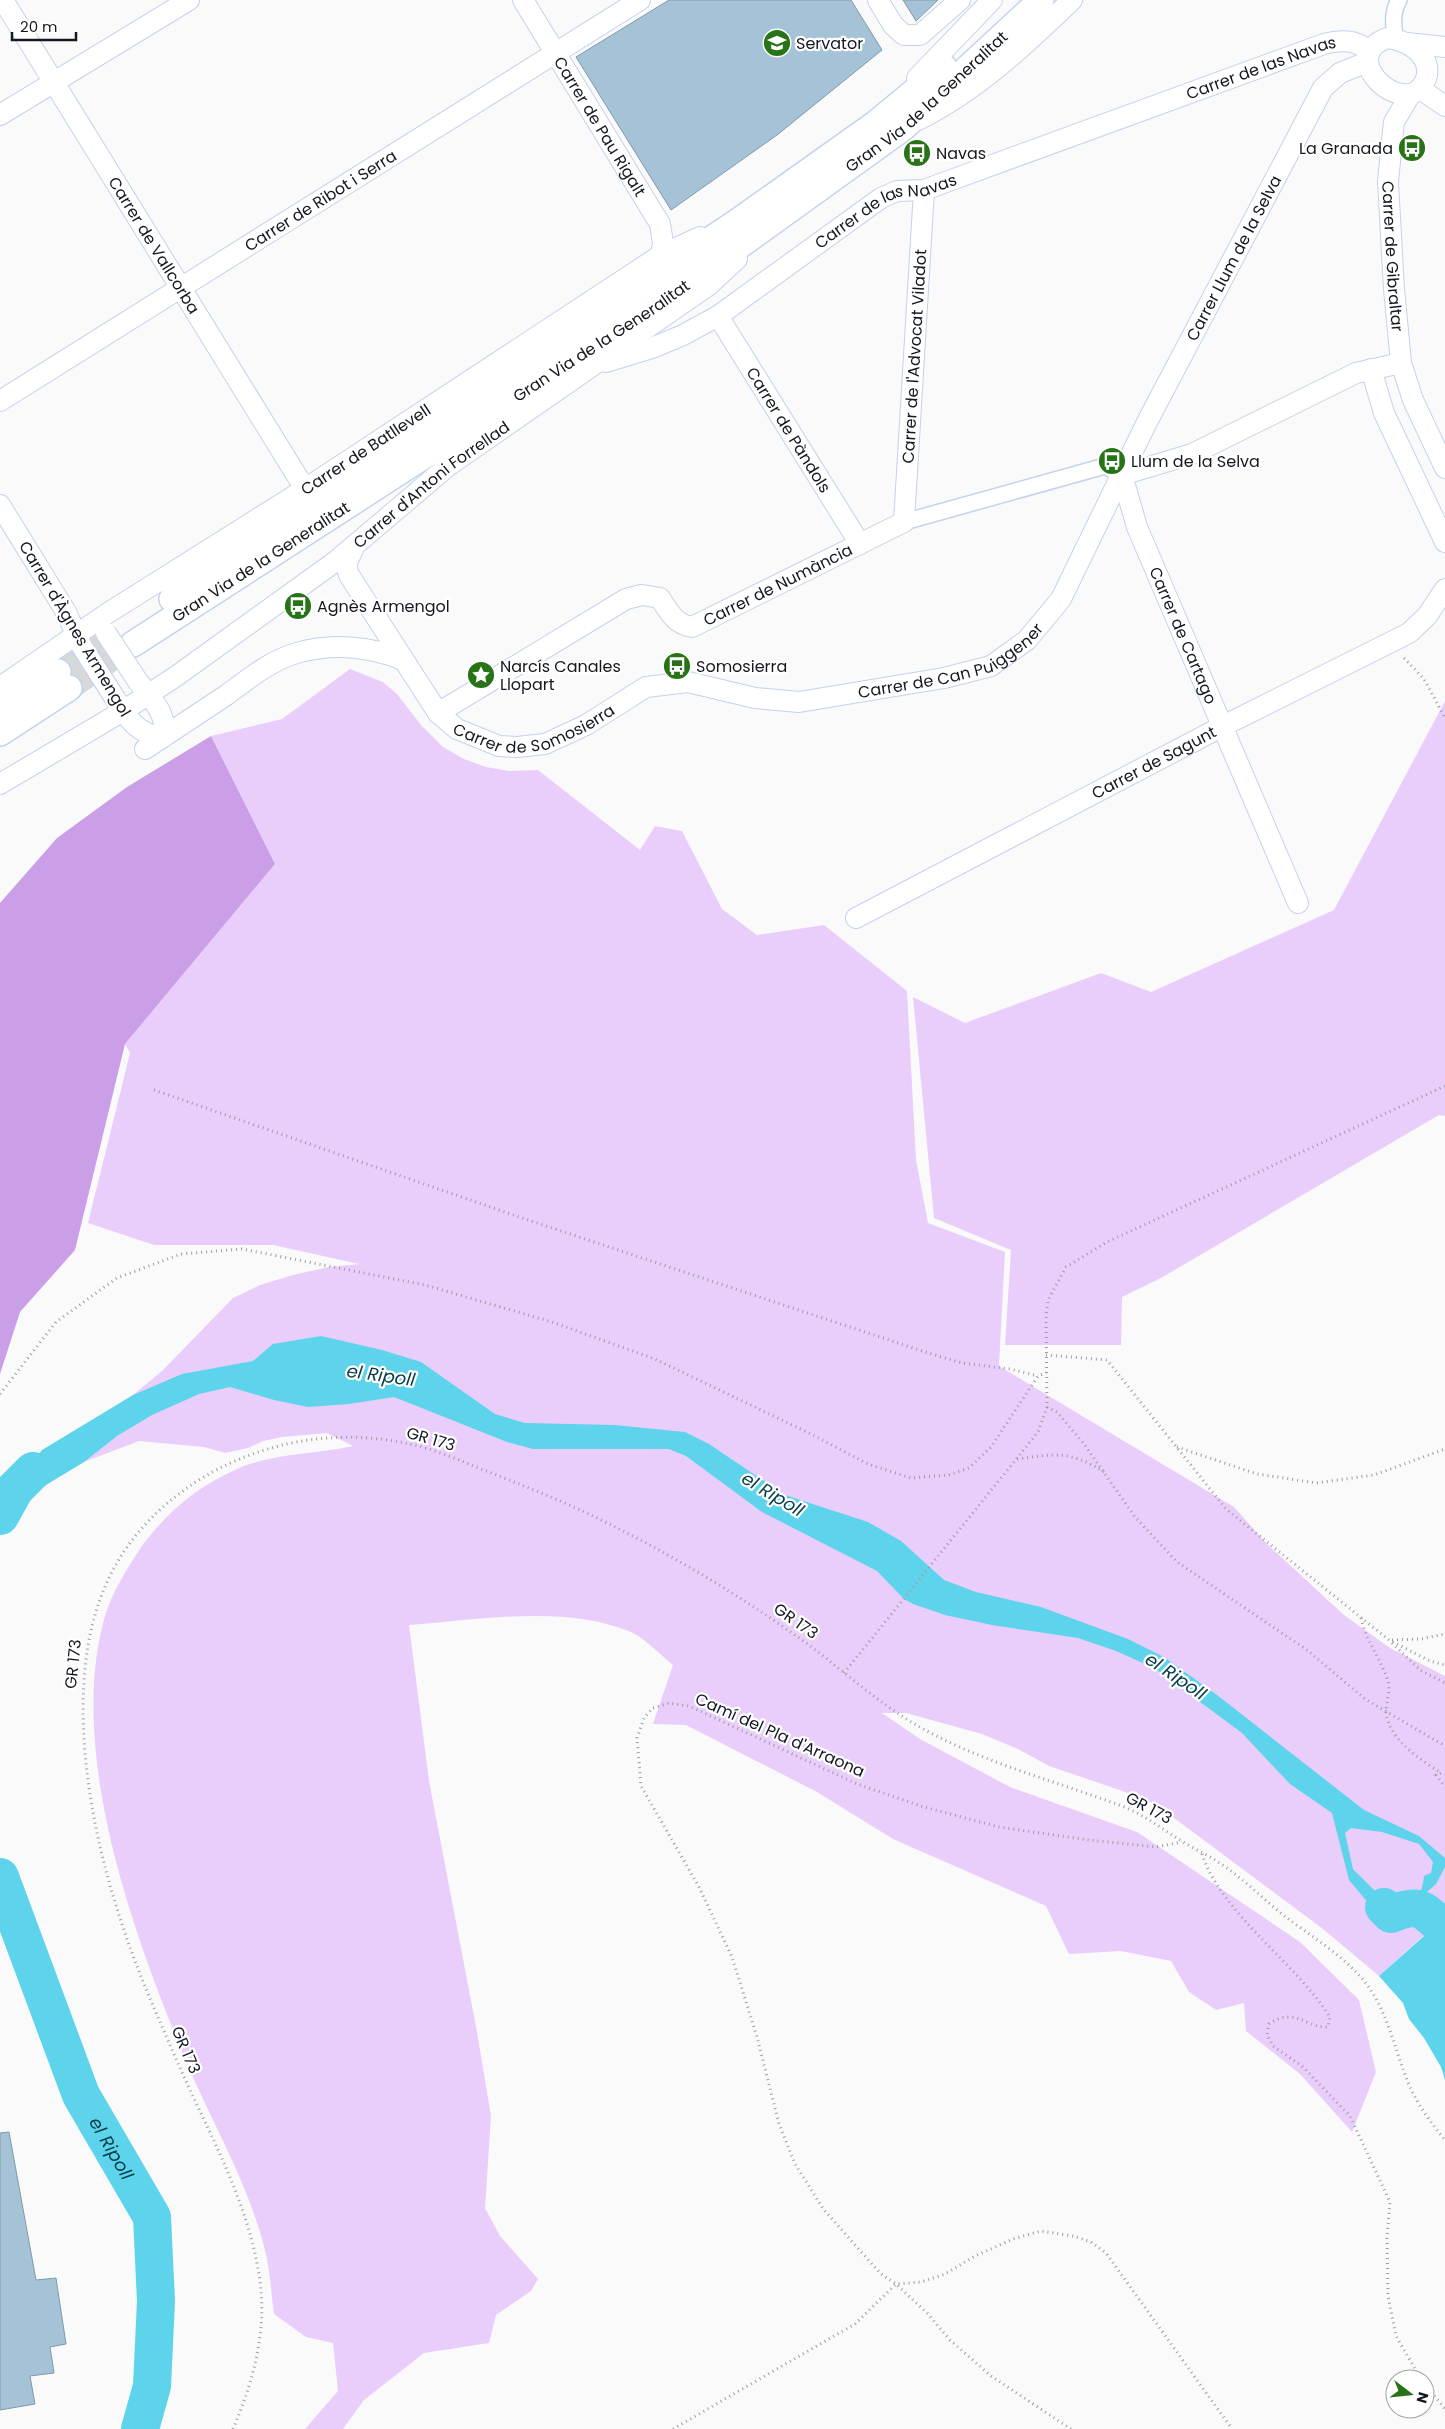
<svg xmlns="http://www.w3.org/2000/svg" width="1445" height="2429" font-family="Poppins,sans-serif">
  <rect width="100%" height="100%" fill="#fafafa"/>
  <g fill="#e9cefc">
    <path d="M350 669 383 682 397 694 421 725 443 747 464 759 486 767 509 771 538 770 640 850 655 826 682 831 722 909 757 935 824 925 907 991 916 1160 928 1223 1005 1252 999 1366 1234 1507 1267 1544 1344 1615 1390 1648 1445 1676V1916L1379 1976 1323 1929 1158 1806 1140 1797 1049 1766 1018 1749 982 1734 906 1713H882L920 1739 1010 1787 1137 1832 1300 1942 1359 2000 1376 2072 1352 2132 1300 2074 1246 2031 1244 2003 1216 2010 1189 1992 1171 1961 1121 1951 1069 1954 1046 1906 893 1839 817 1792 686 1725 653 1724 673 1665C660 1655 646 1639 631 1632 565 1604 479 1620 409 1625L429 1781 477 2032 491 2116 485 2208 500 2236 538 2279 531 2291 496 2315 489 2343 424 2353 364 2400 343 2429H305L338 2391 333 2343 306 2337 274 2314C271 2292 270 2268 264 2246 247 2181 212 2123 186 2061 134 1936 66 1752 105 1616 112 1592 128 1567 142 1546 167 1512 197 1487 235 1470 273 1452 314 1455 353 1446L327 1433 282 1437 263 1441 248 1448 225 1453 204 1447 139 1441 84 1462 133 1395 162 1371 233 1298 260 1285 293 1275 329 1267 359 1264 273 1245H154L88 1223 130 1053 125 1044 275 864 211 736 282 719Z"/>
    <polygon points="1445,701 1445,1116 1439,1115 1161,1278 1122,1297 1121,1345 1005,1345 1011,1250 934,1218 913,997 965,1023 1101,973 1151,992 1334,910"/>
  </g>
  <polygon fill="#ca9fe7" points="211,736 275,864 125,1044 75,1250 20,1312 0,1374 0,903 57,838 127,787"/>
  <path fill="#5dd3ec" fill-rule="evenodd" d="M321 1336 382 1350 421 1362 495 1414 525 1423 614 1425 685 1432 709 1444 785 1495 868 1522 901 1541 944 1580 976 1592 1041 1607 1128 1639 1164 1657 1217 1695 1364 1810 1419 1836 1445 1858V1867L1436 1884 1427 1892 1425 1902 1428 1917 1438 1923 1445 1916V2080L1441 2067 1424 2038 1409 2019 1403 2003 1379 1976 1433 1928 1406 1912 1396 1921 1385 1923 1349 1880 1332 1813 1290 1784 1242 1733 1154 1668 1116 1651 1078 1638 992 1625 945 1615 913 1604 904 1599 877 1571 762 1512 686 1456 669 1449H533L507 1442 394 1397 349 1404 308 1407 274 1400 230 1387 199 1394 152 1415 117 1436 84 1462 18 1502 0 1518 15 1482 42 1450 133 1395 182 1374 253 1361 273 1344ZM1351 1828 1382 1832 1419 1844 1433 1862 1431 1873 1424 1876C1422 1898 1413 1907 1391 1911L1383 1899 1353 1869 1345 1833Z"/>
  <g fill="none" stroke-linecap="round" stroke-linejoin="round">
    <g stroke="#5dd3ec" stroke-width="38">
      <polyline points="0,1516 15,1489 33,1471"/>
      <path id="s1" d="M0 1877 81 2095 152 2217 156 2301 152 2386 140 2429"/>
      <path d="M1384 1907 1391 1914C1422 1902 1422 1910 1445 1929"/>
    </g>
  </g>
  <g fill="#a6c2d6" stroke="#7e9aac">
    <polygon points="669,0 851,0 882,50 777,135 671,210 576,57"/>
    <polygon points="903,0 938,0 916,21"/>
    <polygon points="9,2132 36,2280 56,2278 66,2344 50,2347 54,2373 30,2376 35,2404 0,2410 0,2133"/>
  </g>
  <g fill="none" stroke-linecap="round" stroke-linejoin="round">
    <g stroke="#d7d8d9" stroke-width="25" stroke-dasharray="25 12" stroke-linecap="butt">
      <polyline points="58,672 107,641"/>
      <polyline points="69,688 133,644"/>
    </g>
    <defs>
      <g id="pedestrian">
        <path d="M1395 39C1394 25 1391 13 1399 0"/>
        <polyline points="904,522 1105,466 1122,475"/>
      </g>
      <g id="minor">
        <path id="s2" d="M3 0 305 489"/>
        <path id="s3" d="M523 0 660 224 663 243 661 255"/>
        <polyline points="878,0 893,25 904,35 920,35 960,0"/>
        <path d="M1387 38C1406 40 1430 53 1427 75 1426 80 1422 87 1417 91 1392 108 1340 56 1387 38Z"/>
        <polyline points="1407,43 1445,47"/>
        <polyline points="917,78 992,0"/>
        <polyline points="1420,89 1445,106"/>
        <path id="s4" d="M1410 95 1394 122 1392 140 1388 182 1394 289 1401 363 1413 400 1445 468"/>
        <polyline points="0,115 189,0"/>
        <path d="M918 120C977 91 1025 45 1072 0"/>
        <path id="s5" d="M718 316 860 544"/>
        <path id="s6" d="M606 362 652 348 683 335 718 316 881 198 897 191 924 190 1324 44C1340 40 1356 39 1369 51"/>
        <polyline points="1371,369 1384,413 1445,542"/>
        <path id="s7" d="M0 401 640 0"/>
        <path id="s8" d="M1122 475 1137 527 1298 903"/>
        <polyline points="1122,475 1192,454 1356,373 1401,363"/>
        <polyline points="0,505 66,612 81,645"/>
        <path id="s9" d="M355 545 346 565 349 575 438 713 457 729 499 746 517 747 545 744 586 725 646 687 688 682 755 698 799 702 944 678 991 666 1027 640 1061 599 1147 422 1323 88 1340 73 1367 62"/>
        <path id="s10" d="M0 687 108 613 305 489 661 255 700 237"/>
        <path d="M116 700C129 720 137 733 162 738 170 717 153 701 141 685"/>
        <path id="s11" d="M438 713 626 599 642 595 660 598C669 612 675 624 692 627L904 522 924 190"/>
        <path d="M145 749C172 731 198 714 225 696 247 680 271 660 297 653 332 643 370 646 403 660"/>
        <path id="s12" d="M0 784 123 711 175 677 336 561 448 466 709 285 737 259"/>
        <path id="s13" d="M856 918 1223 726 1409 633 1427 616 1445 589"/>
      </g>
      <g id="tertiary">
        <polyline points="172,599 737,222 875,124 944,67"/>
        <path id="s14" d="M133 644 653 308 903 128 1041 0"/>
        <polyline points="0,711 58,672"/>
        <polyline points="0,733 69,688"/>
      </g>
    </defs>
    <use href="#pedestrian" stroke="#c3d2ee" stroke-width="18"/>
    <use href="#minor" stroke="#c3d2ee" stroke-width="22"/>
    <use href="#tertiary" stroke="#c3d2ee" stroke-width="28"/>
    <g stroke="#9c9ea2" stroke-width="3" stroke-dasharray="1 4" stroke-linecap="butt">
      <polyline points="1404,658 1424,679 1445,718"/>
      <polyline points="154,1090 522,1218 925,1352 962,1363 1010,1369 1038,1376"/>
      <polyline points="1046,1355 1107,1360 1226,1509 1389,1640 1430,1661 1445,1665"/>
      <polyline points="0,1394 56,1322 117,1278 181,1254 242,1249 425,1285 552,1322 655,1359 813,1435 868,1464 911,1478 948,1475 969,1468 991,1447 1038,1376 1046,1373"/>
      <polyline points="1047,1407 1057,1412 1084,1444 1135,1517 1177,1562 1307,1650 1365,1699 1445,1746"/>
      <polyline points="1177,1447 1257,1474 1316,1483 1374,1475 1445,1449"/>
      <path d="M1017 1459C1056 1454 1069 1450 1104 1472"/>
      <path d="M1361 1618C1366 1642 1381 1659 1388 1681 1391 1691 1386 1702 1386 1712 1389 1740 1420 1759 1441 1773L1436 1775 1445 1787"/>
      <polyline points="1392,1640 1421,1639 1445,1634"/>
      <polyline points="1392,1643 1420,1670 1445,1683"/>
      <polyline points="844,1673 1038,1432 1047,1407 1046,1316 1048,1300 1066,1267 1107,1242 1445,1086"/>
      <path d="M1202 1854C1221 1913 1296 1963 1330 2017L1328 2027C1305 2028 1295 2006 1269 2024L1267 2035 1273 2046 1302 2066 1350 2116 1390 2202 1387 2238 1388 2296 1396 2336 1421 2379"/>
      <polyline points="1425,2384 1445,2409"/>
      <path d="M233 2429C253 2382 267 2332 260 2281 250 2208 215 2145 185 2079 170 2045 154 2009 140 1974 112 1902 92 1830 85 1753 76 1637 98 1543 202 1478 269 1438 347 1427 422 1447 447 1454 470 1465 494 1474 529 1488 565 1502 599 1519 671 1554 741 1596 806 1643 844 1671 878 1703 918 1726 981 1762 1052 1780 1119 1805 1144 1814 1163 1830 1185 1843 1196 1850 1208 1855 1218 1862 1243 1878 1264 1900 1287 1918 1310 1935 1337 1952 1357 1973 1388 2005 1393 2048 1410 2087 1419 2107 1432 2124 1445 2140"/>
      <polyline points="673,2429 855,2324 896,2284 921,2282 945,2274 975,2256 1013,2239 1041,2231 1073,2236 1091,2242 1106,2253 1232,2429"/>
      <polyline points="1071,2429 991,2376 950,2340 927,2313 896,2284 881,2274 824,2210 795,2164 779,2124 757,2037 732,1957 699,1887 641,1786 637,1738 644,1718 653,1708 669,1703 689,1706 857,1784 924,1807 999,1827 1089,1840 1156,1847 1182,1842"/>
    </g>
    <use href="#pedestrian" stroke="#fff" stroke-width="15"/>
    <use href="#minor" stroke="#fff" stroke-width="20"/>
    <use href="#tertiary" stroke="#fff" stroke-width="25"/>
    <defs>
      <g id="minor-bridge">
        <polyline points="106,633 139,683"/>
        <polyline points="81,645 116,700"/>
      </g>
    </defs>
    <use href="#minor-bridge" stroke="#c3d2ee" stroke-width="22" stroke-linecap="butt"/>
    <use href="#minor-bridge" stroke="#fff" stroke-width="20"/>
  </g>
  <defs>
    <symbol id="school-disc" viewBox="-11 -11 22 22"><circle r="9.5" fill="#287318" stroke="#fff"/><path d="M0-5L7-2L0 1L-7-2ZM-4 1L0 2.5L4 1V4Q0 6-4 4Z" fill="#fff"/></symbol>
    <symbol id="bus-disc" viewBox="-11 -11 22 22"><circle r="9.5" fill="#287318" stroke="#fff"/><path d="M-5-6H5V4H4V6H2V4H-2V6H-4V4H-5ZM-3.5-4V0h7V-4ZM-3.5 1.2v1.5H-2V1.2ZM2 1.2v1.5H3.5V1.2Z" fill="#fff"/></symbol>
    <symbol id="sight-disc" viewBox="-11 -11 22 22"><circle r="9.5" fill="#287318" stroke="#fff"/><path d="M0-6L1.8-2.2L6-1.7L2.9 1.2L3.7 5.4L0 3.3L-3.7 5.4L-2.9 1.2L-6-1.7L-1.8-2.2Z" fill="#fff"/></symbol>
  </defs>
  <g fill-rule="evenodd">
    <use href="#school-disc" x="761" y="27" width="32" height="32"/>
    <use href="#bus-disc" x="1396" y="132" width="32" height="32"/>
    <use href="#bus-disc" x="901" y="137" width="32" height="32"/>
    <use href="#bus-disc" x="1096" y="445" width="32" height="32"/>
    <use href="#bus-disc" x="282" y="590" width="32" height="32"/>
    <use href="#bus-disc" x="661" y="650" width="32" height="32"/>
    <use href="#sight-disc" x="465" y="659" width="32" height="32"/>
  </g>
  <g text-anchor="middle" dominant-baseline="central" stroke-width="4.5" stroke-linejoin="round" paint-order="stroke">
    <g font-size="16" fill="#131821" stroke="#fff" text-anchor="start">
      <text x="796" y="43">Servator</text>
      <text x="1393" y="148" text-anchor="end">La Granada</text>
      <text x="936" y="153">Navas</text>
      <text x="1131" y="461">Llum de la Selva</text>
      <text x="317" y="606">Agnès Armengol</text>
      <text x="500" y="666">Narcís Canales<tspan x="500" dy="18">Llopart</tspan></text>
      <text x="696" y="666">Somosierra</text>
    </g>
    <g font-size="16" fill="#131821" stroke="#fff">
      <text stroke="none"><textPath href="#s6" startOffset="726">Carrer de las Navas</textPath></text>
      <text stroke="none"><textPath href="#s14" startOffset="962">Gran Via de la Generalitat</textPath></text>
      <text stroke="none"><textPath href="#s3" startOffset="148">Carrer de Pau Rigalt</textPath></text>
      <text stroke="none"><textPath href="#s7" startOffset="378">Carrer de Ribot i Serra</textPath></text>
      <text stroke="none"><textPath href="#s6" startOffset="322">Carrer de las Navas</textPath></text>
      <text stroke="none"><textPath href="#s2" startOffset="288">Carrer de Vallcorba</textPath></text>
      <text stroke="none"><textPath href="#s4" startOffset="166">Carrer de Gibraltar</textPath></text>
      <text stroke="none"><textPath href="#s9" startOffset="1260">Carrer Llum de la Selva</textPath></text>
      <text stroke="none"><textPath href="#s14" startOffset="558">Gran Via de la Generalitat</textPath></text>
      <text stroke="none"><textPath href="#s11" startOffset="702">Carrer de l'Advocat Viladot</textPath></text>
      <text stroke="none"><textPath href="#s5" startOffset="134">Carrer de Pàndols</textPath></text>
      <text stroke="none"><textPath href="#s10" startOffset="436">Carrer de Batllevell</textPath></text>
      <text stroke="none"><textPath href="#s12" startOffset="526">Carrer d'Antoni Forrellad</textPath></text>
      <text stroke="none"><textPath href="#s14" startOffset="152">Gran Via de la Generalitat</textPath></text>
      <text stroke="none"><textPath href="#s11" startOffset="395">Carrer de Numància</textPath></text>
      <text transform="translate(75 629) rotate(59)">Carrer d'Àgnes Armengol</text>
      <text stroke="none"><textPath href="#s8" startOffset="172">Carrer de Cartago</textPath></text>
      <text stroke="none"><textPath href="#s9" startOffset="744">Carrer de Can Puiggener</textPath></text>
      <text stroke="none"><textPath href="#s9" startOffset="304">Carrer de Somosierra</textPath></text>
      <text stroke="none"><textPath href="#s13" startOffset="336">Carrer de Sagunt</textPath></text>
      <text transform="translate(431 1439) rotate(16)">GR 173</text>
      <text transform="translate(796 1621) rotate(35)">GR 173</text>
      <text transform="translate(73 1664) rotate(-84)">GR 173</text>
      <text transform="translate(780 1735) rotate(24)">Camí del Pla d'Arraona</text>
      <text transform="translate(1149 1808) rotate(28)">GR 173</text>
      <text transform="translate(186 2050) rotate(67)">GR 173</text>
    </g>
    <g font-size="18" font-style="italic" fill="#08404a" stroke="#fff">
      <text transform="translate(381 1375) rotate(8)">el Ripoll</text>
      <text transform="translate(773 1494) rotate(31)">el Ripoll</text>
      <text transform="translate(1176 1676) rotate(34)">el Ripoll</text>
      <text stroke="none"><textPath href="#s1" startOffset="294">el Ripoll</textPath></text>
    </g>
  </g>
  <g transform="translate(1410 2394) rotate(106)"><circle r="24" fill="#ffffff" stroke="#a1a3a6"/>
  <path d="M0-4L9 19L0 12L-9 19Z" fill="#287318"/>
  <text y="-8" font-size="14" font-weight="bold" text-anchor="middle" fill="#131821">N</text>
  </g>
  <path d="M12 32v8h64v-8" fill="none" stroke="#131821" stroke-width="2.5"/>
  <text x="20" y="32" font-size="15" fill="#131821" stroke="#ffffff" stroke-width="4" paint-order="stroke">20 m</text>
</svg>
